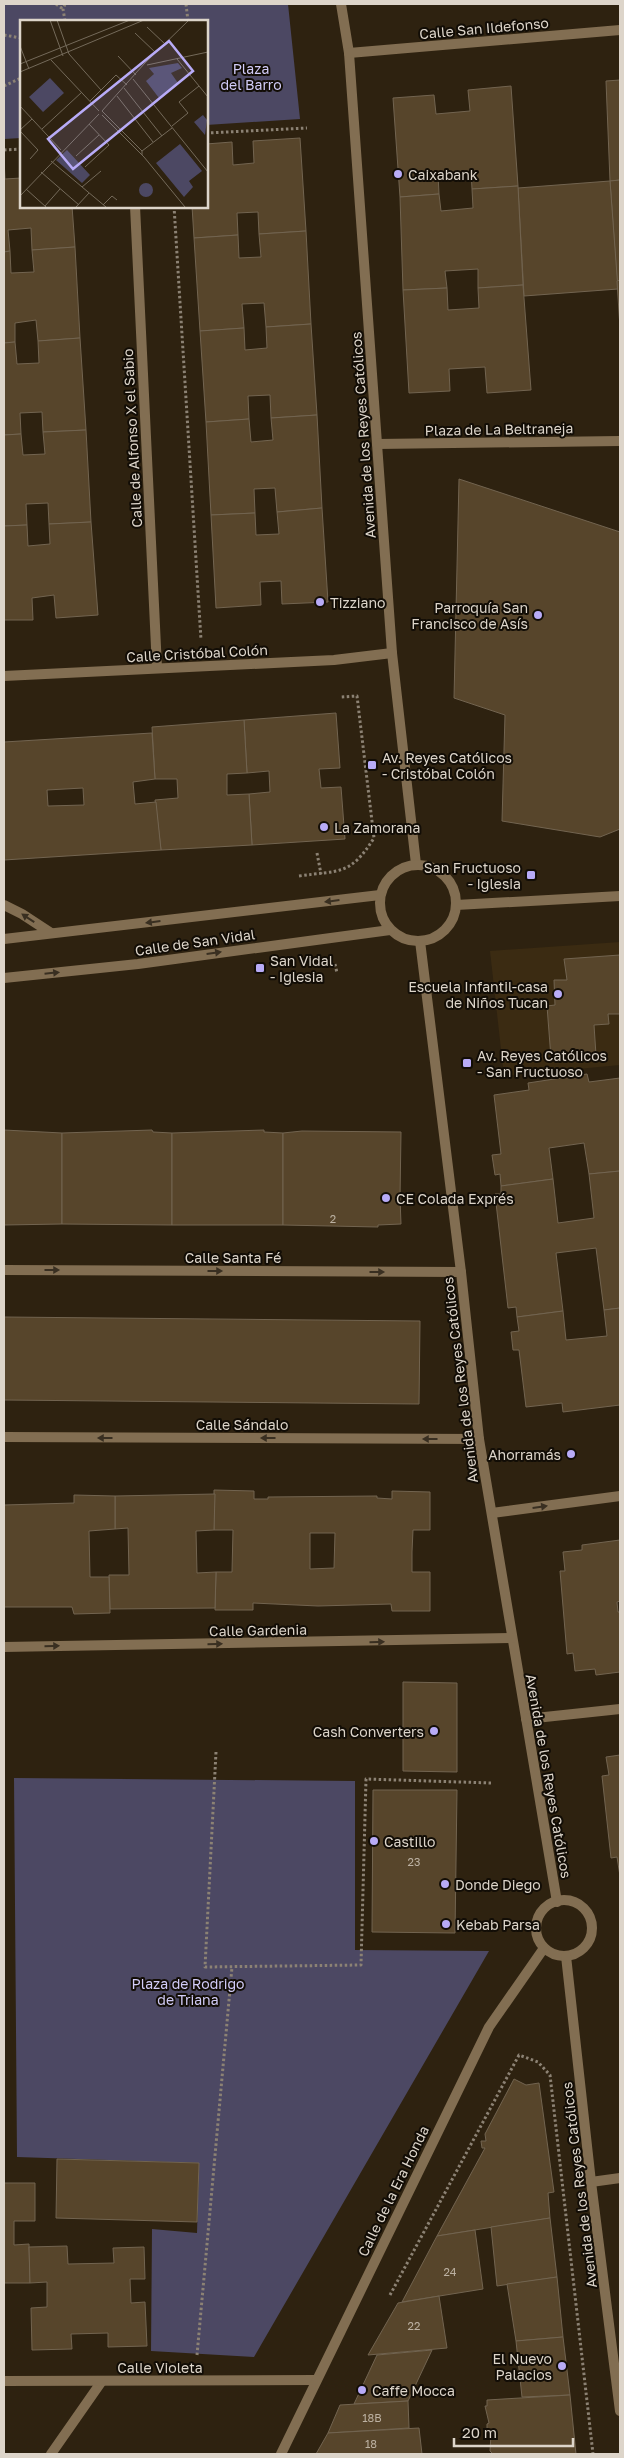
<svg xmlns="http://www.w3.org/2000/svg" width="624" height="2458" font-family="'Golos Text',sans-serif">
  <rect width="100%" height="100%" fill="#2e2210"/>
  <polygon fill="#3b2b12" points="620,942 620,1065 504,1076 490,951"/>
  <g fill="#4c4863">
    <polygon points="4,4 288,4 300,119 206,125 206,21 21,21 21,138 4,139"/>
    <polygon points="14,1778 355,1781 355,1950 489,1951 254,2357 151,2351 152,2229 197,2233 199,2163 17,2157"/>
  </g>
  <g fill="#57452b" stroke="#726450" fill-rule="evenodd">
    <polygon points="620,80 620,180 610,181 606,81"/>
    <polygon points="511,86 518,186 472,189 471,171 438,174 439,194 400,197 393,98 434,95 436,114 470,111 468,90"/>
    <polygon points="300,138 306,231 259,234 258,212 237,213 238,235 194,238 192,206 206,206 206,144 232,142 233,165 254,163 253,141"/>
    <polygon points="4,158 5,179 21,178 21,206 72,206 75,247 32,250 31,228 8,230 10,251 4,252"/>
    <polygon points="620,180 620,280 617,281 610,181"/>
    <polygon points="610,181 618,289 524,296 518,188"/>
    <polygon points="518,186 523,285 478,288 478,269 445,271 447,288 403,290 400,197 439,194 441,211 473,208 472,189"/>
    <polygon points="306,231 311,324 266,327 264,303 242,304 244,328 200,331 194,238 238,235 239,258 261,257 259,234"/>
    <polygon points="75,247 80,338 38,341 36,320 15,323 15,342 4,343 4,252 10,251 11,273 34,272 32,250"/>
    <polygon points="620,280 620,328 617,281"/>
    <polygon points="523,285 531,390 487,393 485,367 449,369 450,391 409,393 403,290 447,288 448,310 479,308 478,288"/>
    <polygon points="311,324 317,415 271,418 270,395 248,396 249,419 206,422 200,331 244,328 245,350 267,348 266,327"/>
    <polygon points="80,338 86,430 43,432 42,412 20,413 21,434 4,435 4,343 15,342 17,364 39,363 38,341"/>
    <polygon points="317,415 322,508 277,512 275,488 254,489 255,513 211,515 206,422 249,419 251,442 273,440 271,418"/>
    <polygon points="86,430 91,522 49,524 48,503 26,504 27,525 4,526 4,435 21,434 23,455 45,454 43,432"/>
    <polygon points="459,479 620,532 620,829 600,837 502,821 505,715 454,698"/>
    <polygon points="322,508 328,602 282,604 281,581 260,582 261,605 216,608 211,515 255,513 256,535 279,534 277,512"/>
    <polygon points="91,522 98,615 56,618 54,595 32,598 33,620 4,620 4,526 27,525 28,546 50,544 49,524"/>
    <polygon points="336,713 340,768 319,769 321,788 341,787 345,839 252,845 249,794 270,792 269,771 247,773 244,720"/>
    <polygon points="244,720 247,773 227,774 227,795 249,794 252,845 161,850 155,800 178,798 177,779 155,779 152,727"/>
    <path d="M152 733 155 779 133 782 135 804 156 802 161 850 4 860V742ZM83 788 84 805 48 806 47 790Z"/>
    <polygon points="620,955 620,1014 608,1014 609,1024 594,1025 596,1055 551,1058 547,1006 555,1005 554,980 567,980 564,959"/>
    <polygon points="587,1074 589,1082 620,1078 620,1171 589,1174 584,1143 549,1148 553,1179 501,1186 500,1174 495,1175 492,1155 501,1154 494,1095 529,1090 528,1083"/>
    <polygon points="4,1130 62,1133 62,1224 4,1225"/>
    <polygon points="152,1130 153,1132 172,1133 172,1225 62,1224 62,1133"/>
    <polygon points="264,1130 264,1132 283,1133 283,1225 172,1225 172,1133"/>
    <polygon points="302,1131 401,1132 400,1198 401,1224 378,1225 378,1227 283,1225 283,1133"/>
    <polygon points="620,1171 620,1308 604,1310 596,1248 556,1253 563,1311 517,1317 516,1307 508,1308 495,1194 501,1194 501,1186 553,1179 558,1223 594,1218 589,1174"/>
    <polygon points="620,1308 620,1405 563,1412 562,1403 526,1407 519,1350 513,1350 511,1332 519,1331 517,1317 563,1311 566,1340 607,1336 604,1310"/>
    <polygon points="4,1317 420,1321 419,1404 4,1400"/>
    <path d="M214 1490 254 1491V1499H268V1497L377 1496V1498L392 1499V1491L430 1492V1530H413L412 1552V1572H430V1611H392L391 1604 318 1606 253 1603V1610H215L216 1572H232L233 1530H214ZM310 1533H335L334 1568 310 1569Z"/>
    <polygon points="215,1494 214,1530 196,1531 197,1573 216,1572 215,1608 110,1609 109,1575 129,1575 128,1528 115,1529 115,1496"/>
    <polygon points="74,1495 115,1496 115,1529 89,1531 90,1577 109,1577 110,1613 74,1614 72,1607 4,1607 4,1505 74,1503"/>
    <polygon points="620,1540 620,1601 617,1602 618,1612 620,1612 620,1672 596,1675 595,1669 575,1671 573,1653 567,1654 560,1571 565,1571 563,1552 582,1550 582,1545"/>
    <polygon points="403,1682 457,1683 457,1772 403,1771"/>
    <polygon points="620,1755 620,1876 617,1857 611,1858 602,1776 609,1775 606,1757"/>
    <polygon points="373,1790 457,1790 455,1933 372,1932"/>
    <polygon points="514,2079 526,2085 539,2083 554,2192 548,2193 550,2218 437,2236 485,2148 482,2148 481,2141 486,2141 485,2134"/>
    <polygon points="57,2159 199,2163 197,2222 56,2218"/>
    <polygon points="4,2183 35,2183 35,2221 14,2221 14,2245 29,2244 30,2283 4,2283"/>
    <polygon points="550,2218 557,2277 497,2286 491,2227"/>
    <polygon points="475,2230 483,2289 402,2302 437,2236"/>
    <polygon points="67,2246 68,2264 114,2263 113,2248 144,2247 145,2279 130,2279 131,2303 145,2302 147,2346 108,2347 108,2333 71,2334 72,2349 32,2350 31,2308 47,2307 47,2282 30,2283 29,2247"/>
    <polygon points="557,2277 563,2337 516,2341 507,2284"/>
    <polygon points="439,2296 447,2348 368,2355 398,2303"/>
    <polygon points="563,2337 570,2395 522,2397 516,2341"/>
    <polygon points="432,2350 408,2401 354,2404 377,2355"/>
    <polygon points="570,2395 576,2454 493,2454 490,2451 491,2434 487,2434 487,2424 489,2423 485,2406 487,2406 487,2400"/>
    <polygon points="408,2401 409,2428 328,2433 340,2405"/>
    <polygon points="419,2428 422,2454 316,2454 328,2433"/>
  </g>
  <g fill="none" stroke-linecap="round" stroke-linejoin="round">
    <g stroke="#8c8274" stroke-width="3" stroke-dasharray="2.5 2.5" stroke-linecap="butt">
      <polyline points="56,4 63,9"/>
      <polyline points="65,4 63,9 65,21"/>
      <polyline points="186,4 188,21"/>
      <polyline points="4,35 21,38"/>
      <polyline points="4,86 21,78"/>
      <polyline points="206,133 307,128"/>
      <polyline points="4,150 21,149"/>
      <polyline points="174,206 201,640"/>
      <polyline points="317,853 321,874"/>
      <path d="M299 876C340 870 350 876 374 838L357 696 341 697"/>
      <polyline points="335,964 337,973"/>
      <polyline points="216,1752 205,1967 361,1965 366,1779 491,1783"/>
      <polyline points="390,2295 519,2055 538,2062 550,2075 593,2454"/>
      <polyline points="197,2355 232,1967"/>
    </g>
    <g stroke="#826e52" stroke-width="10">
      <polyline points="4,905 22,914 51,933"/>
      <polyline points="51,2454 102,2381"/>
    </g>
    <g stroke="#826e52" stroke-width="10">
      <polyline points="341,4 349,53 392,653 416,864"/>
      <polyline points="349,53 620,30"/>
      <polyline points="135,206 157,668"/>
      <polyline points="377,444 620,441"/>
      <polyline points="4,676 334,660 392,653"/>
      <circle cx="418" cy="903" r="38"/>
      <polyline points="456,905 620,896"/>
      <polyline points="4,939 380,895"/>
      <polyline points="420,941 461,1272 479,1439 557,1902"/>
      <polyline points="4,978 138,964 390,930"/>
      <polyline points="4,1270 461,1272"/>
      <polyline points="4,1437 479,1439"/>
      <polyline points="492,1513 620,1496"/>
      <polyline points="4,1647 512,1638"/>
      <polyline points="526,1719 620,1709"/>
      <circle cx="564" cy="1928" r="28"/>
      <polyline points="566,1956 591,2182 620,2411"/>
      <polyline points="591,2182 620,2178"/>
      <polyline points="4,2381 315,2380"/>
      <polyline points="281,2454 489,2027 544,1948"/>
    </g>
  </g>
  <defs><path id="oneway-solid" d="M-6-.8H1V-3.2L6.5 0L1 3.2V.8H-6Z" transform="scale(1.25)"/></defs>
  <g fill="#392f21">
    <use href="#oneway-solid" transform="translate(332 901) rotate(173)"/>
    <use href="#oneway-solid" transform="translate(28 918) rotate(-147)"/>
    <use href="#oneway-solid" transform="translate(153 922) rotate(173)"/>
    <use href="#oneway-solid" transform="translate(214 953) rotate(-8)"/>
    <use href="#oneway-solid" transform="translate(52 973) rotate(-6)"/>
    <use href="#oneway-solid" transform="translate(52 1270)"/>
    <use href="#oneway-solid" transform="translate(215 1271)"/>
    <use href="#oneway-solid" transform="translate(377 1272)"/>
    <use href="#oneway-solid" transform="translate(105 1438) rotate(-180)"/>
    <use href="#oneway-solid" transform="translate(268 1438) rotate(-180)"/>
    <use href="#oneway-solid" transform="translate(430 1439) rotate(180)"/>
    <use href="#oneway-solid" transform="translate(540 1507) rotate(-8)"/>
    <use href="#oneway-solid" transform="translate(377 1642) rotate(-1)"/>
    <use href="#oneway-solid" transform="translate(215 1644) rotate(-1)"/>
    <use href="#oneway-solid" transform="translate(52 1646) rotate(-1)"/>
  </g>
  <g fill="#b8abf7" stroke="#120d06" stroke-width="2">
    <circle cx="398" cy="174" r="5"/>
    <circle cx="320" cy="602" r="5"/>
    <circle cx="538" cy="615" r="5"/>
    <rect x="367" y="760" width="10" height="10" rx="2.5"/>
    <circle cx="324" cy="827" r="5"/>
    <rect x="526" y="870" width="10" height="10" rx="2.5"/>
    <rect x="255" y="963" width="10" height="10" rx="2.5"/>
    <circle cx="558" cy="994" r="5"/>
    <rect x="462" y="1058" width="10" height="10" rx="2.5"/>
    <circle cx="386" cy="1198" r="5"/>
    <circle cx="571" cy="1454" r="5"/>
    <circle cx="434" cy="1731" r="5"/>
    <circle cx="374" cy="1841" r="5"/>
    <circle cx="445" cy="1884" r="5"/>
    <circle cx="446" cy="1924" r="5"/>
    <circle cx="562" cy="2366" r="5"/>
    <circle cx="362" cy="2390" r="5"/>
  </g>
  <g text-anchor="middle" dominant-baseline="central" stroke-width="4" stroke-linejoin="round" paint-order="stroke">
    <g font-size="11" fill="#bcb1a2">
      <text x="333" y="1218">2</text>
      <text x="414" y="1861">23</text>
      <text x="450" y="2271">24</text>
      <text x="414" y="2325">22</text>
      <text x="372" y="2417">18B</text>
      <text x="371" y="2443">18</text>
    </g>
    <g font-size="14" fill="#ddd5ca" stroke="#120d06">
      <text transform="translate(484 28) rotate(-5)">Calle San Ildefonso</text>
      <text transform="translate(499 429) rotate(-1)">Plaza de La Beltraneja</text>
      <text transform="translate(363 435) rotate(-94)">Avenida de los Reyes Católicos</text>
      <text transform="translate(132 438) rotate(-93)">Calle de Alfonso X el Sabio</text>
      <text transform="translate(197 653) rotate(-3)">Calle Cristóbal Colón</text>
      <text transform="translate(195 942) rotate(-8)">Calle de San Vidal</text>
      <text x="233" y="1257">Calle Santa Fé</text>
      <text transform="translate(460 1380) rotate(-97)">Avenida de los Reyes Católicos</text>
      <text x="242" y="1424">Calle Sándalo</text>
      <text transform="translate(258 1630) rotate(-1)">Calle Gardenia</text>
      <text transform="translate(549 1776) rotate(80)">Avenida de los Reyes Católicos</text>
      <text transform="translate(579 2185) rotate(-97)">Avenida de los Reyes Católicos</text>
      <text transform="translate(393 2191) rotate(-64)">Calle de la Era Honda</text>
      <text x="160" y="2367">Calle Violeta</text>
    </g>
    <g font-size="14" fill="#d2ccf8" stroke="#120d06">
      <text x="251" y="68">Plaza<tspan x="251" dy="16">del Barro</tspan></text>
      <text x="188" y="1983">Plaza de Rodrigo<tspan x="188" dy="16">de Triana</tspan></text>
    </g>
    <g font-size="14" fill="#ddd5ca" stroke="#120d06" text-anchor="start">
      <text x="408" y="174">Caixabank</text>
      <text x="330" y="602">Tizziano</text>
      <text x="528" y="607" text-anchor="end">Parroquía San<tspan x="528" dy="16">Francisco de Asís</tspan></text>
      <text x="382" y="757">Av. Reyes Católicos<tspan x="382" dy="16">- Cristóbal Colón</tspan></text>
      <text x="334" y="827">La Zamorana</text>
      <text x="521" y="867" text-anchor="end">San Fructuoso<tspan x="521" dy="16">- Iglesia</tspan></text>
      <text x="270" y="960">San Vidal<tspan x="270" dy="16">- Iglesia</tspan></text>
      <text x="548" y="986" text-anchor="end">Escuela Infantil-casa<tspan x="548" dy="16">de Niños Tucan</tspan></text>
      <text x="477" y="1055">Av. Reyes Católicos<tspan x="477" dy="16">- San Fructuoso</tspan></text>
      <text x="396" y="1198">CE Colada Exprés</text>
      <text x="561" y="1454" text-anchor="end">Ahorramás</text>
      <text x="424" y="1731" text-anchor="end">Cash Converters</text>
      <text x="384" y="1841">Castillo</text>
      <text x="455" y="1884">Donde Diego</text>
      <text x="456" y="1924">Kebab Parsa</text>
      <text x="552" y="2358" text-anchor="end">El Nuevo<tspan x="552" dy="16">Palacios</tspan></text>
      <text x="372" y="2390">Caffe Mocca</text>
    </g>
  </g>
  <g transform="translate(20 20)">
    <rect width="188" height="188" fill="#2e2210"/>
    <path d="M158 43 162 48 151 53 158 63 139 78 126 61 134 54 129 48ZM30 58 44 73 23 92 9 77ZM183 95 187 100 185 115 174 102ZM160 124 182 151 169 161 173 167 164 177 136 143ZM47 130 70 155 62 163 36 140ZM119 170a7 7 0 1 1 14 0a7 7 0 1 1-14 0Z" fill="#4c4863"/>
    <path fill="none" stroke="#746a5a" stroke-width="1" d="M30 0 43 36M37 0 49 34 81 70M127 7 145 24M115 13 136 33M0 26 9 49M98 36 116 55M157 39 188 77M31 40 79 91M0 44 110 0M127 45 188 32M0 52 124 0M113 59 188 152M104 68 142 116M97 76 133 122M70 81 96 55 107 65M0 86 41 130M82 91 124 44 169 0M82 91 122 131V135M82 95 124 137 165 187M152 106 168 93 159 82 179 66M22 109 62 72M0 110 12 99M0 111 18 130 10 139M122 131 152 108M56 136 79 115M31 141 86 187M65 147 89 125 69 104M21 152 59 185M62 167 81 151M6 169 26 187M0 176 79 94M83 185 92 176 97 180M25 186 40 169M56 187 69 173"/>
    <path fill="#b8abf7" fill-opacity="0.15" stroke="#b8abf7" stroke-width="2.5" d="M149 21 173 51 53 149 28 119Z"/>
    <rect width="188" height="188" fill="none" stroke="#ddd5ca" stroke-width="2.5"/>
  </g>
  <rect width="624" height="2458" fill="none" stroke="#ddd5ca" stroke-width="10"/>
  <path d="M454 2438v8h119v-8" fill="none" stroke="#ddd5ca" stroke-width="2.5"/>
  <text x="462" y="2438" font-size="15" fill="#ddd5ca" stroke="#120d06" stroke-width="4" paint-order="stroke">20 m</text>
</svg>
